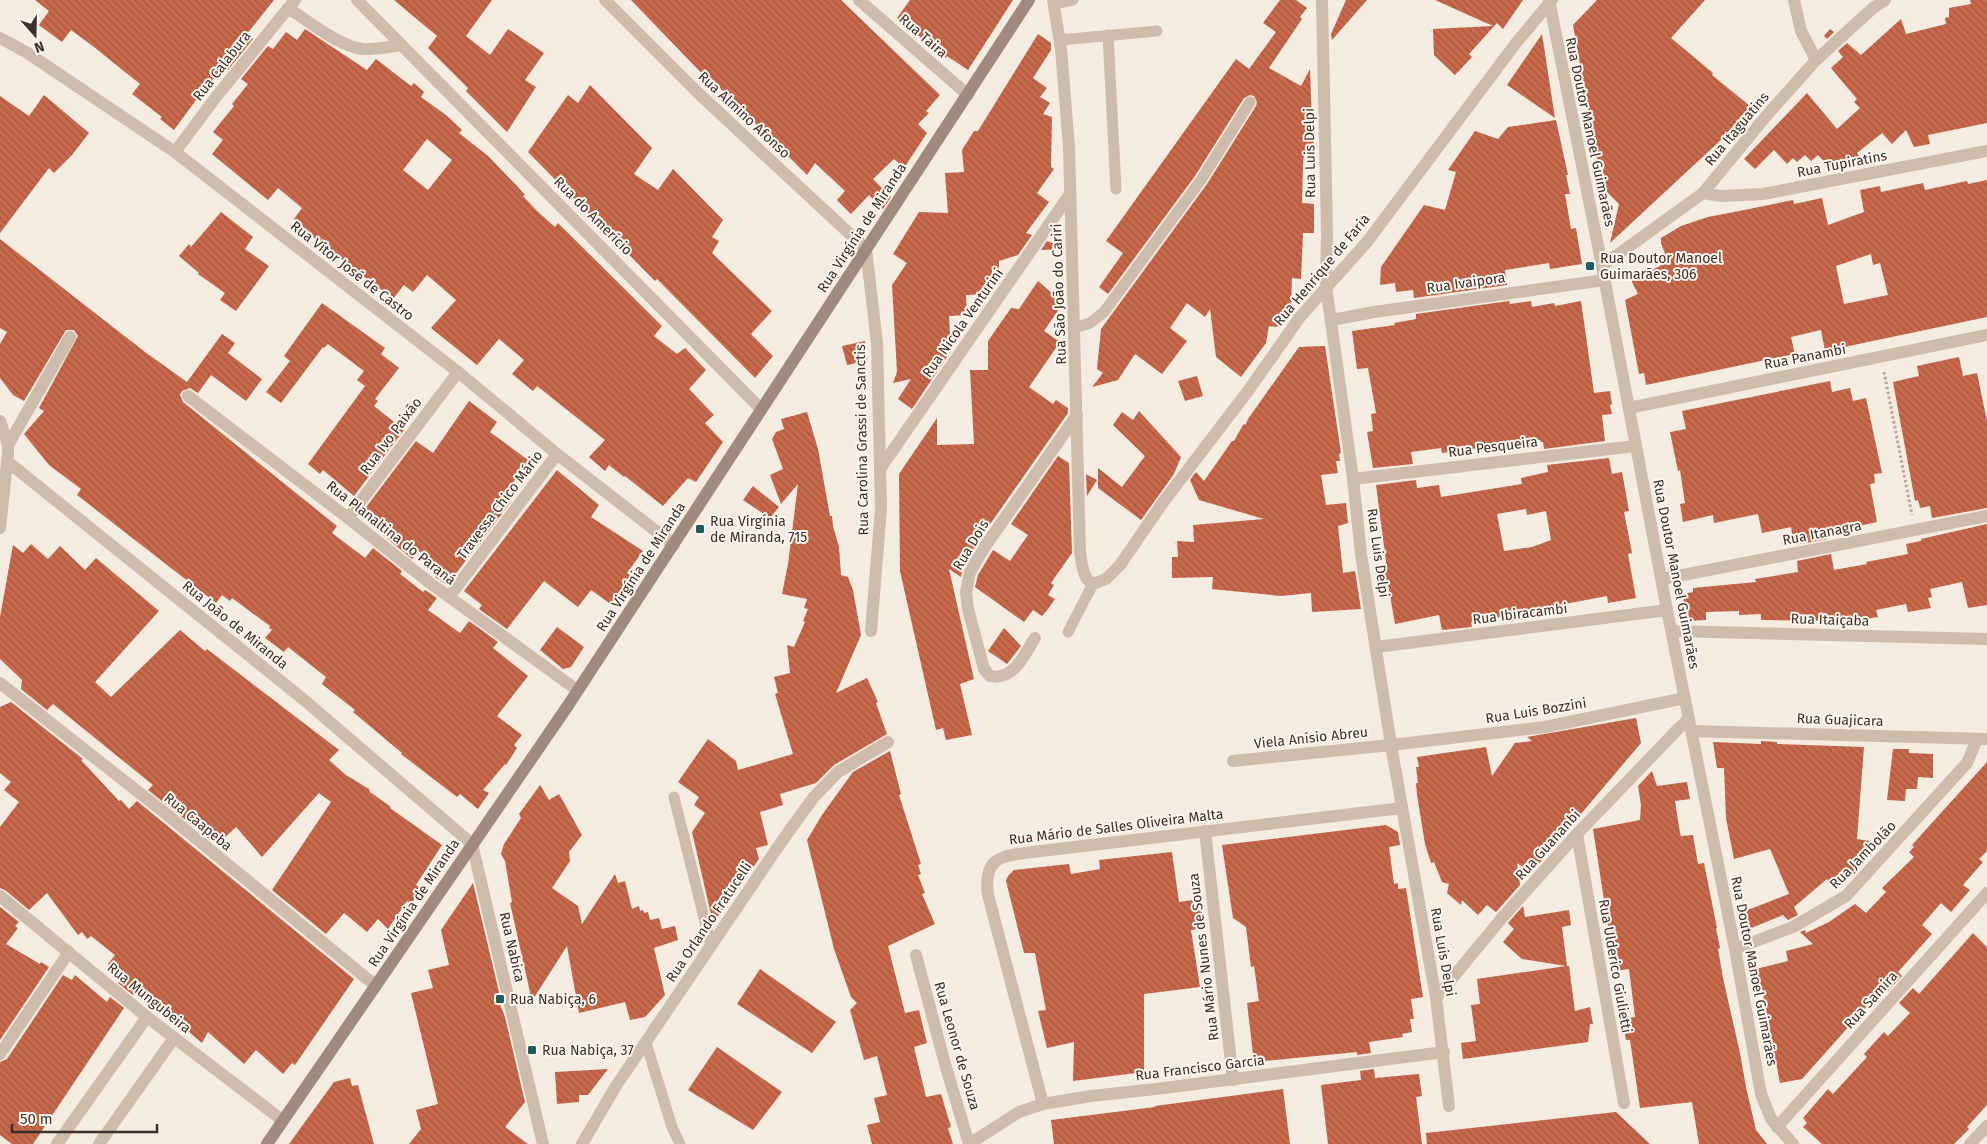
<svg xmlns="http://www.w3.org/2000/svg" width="1987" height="1144" font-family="'Fira Sans',sans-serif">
  <defs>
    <pattern id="building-back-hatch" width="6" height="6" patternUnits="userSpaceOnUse" patternTransform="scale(1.25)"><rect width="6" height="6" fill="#c8694b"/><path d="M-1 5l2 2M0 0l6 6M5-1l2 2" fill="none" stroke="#a4573f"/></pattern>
  </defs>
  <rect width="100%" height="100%" fill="#f4ebe1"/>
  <g fill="url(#building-back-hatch)" fill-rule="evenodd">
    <polygon points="35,0 274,0 246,35 253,39 228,70 223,66 211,82 210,81 174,130 160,119 162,117 132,94 140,84 94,47 71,30 62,42 39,25 49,11"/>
    <polygon points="394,0 492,0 466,36 490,55 508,29 544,53 525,80 536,87 507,132 466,91 468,88 428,48 437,36"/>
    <polygon points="631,0 841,0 940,95 926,111 929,113 918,124 927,133 904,168 894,159 873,179 891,197 883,209 869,195 851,214 837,200 845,191 815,163 807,175 716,84 714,86"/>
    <polygon points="910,0 1013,0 968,70 947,56 946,58 897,18"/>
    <polygon points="1280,0 1296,0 1307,8 1300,17 1302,19 1269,68 1301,86 1310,69 1312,124 1313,124 1314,155 1304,155 1303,164 1302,203 1314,204 1314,233 1303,233 1301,279 1292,278 1291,307 1277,327 1269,326 1266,343 1241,377 1216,357 1210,309 1205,317 1187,303 1170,328 1187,341 1162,374 1135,354 1118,380 1092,387 1103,373 1097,369 1101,329 1207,184 1256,106 1257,102 1254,96 1250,95 1244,98 1195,176 1108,294 1099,287 1123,253 1106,241 1236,59 1249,69 1276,32 1263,23"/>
    <polygon points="1346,0 1367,0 1332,40 1331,34"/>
    <polygon points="1435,0 1523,0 1503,29 1497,23 1469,54 1472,57 1455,75 1434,55 1433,29 1493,26"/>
    <polygon points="1597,0 1705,0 1671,38 1713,73 1712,75 1750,106 1722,139 1610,243 1619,204 1602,187 1573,25"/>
    <polygon points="1970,0 1987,0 1987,123 1928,135 1930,144 1914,147 1906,130 1892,144 1882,133 1857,153 1862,160 1829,167 1818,155 1811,161 1805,155 1797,162 1793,158 1787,164 1774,150 1755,169 1744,159 1807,93 1837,129 1860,108 1854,102 1857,99 1831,68 1843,57 1838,51 1847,43 1861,55 1901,19 1906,34 1946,24 1945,18 1949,17 1949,8 1971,4"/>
    <path d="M305 29 367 70 376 59 411 86 414 83 424 92 421 97 446 115 462 130 459 133 488 156 517 186 525 195 523 196 537 211 555 227 558 223 662 326 654 336 677 354 685 348 706 370 689 389 714 415 705 423 723 442 696 482 688 478 663 506 625 476 624 477 609 465 605 471 589 457 605 440 537 386 533 391 512 374 524 360 499 339 477 365 431 328 456 300 427 275 413 292 404 285 393 299 313 237 314 236 294 219 302 208 278 188 268 200 212 154 223 140 213 132 234 106 232 104 248 84 241 79 268 46 273 49 286 32 297 40ZM427 139 452 160 428 190 403 170Z"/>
    <polygon points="1830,29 1834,32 1827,39 1824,36"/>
    <polygon points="1038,34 1051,43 1051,50 1033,78 1047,88 1040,97 1050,103 1043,114 1052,117 1051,167 1054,169 1037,193 1049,202 1026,233 1032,235 1018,255 999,261 999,270 992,270 991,294 966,295 967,315 949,316 951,351 912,409 898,399 911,379 893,383 897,372 892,285 907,263 893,254 919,212 948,213 945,173 964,172 962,150 974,131 978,131"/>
    <polygon points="1542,34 1555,118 1507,85"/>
    <polygon points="590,85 652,148 634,174 658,190 673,169 723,220 712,237 719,241 712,253 772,311 751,334 773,356 755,378 657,279 655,281 528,152 568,95 578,103"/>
    <polygon points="44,95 89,133 72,155 54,173 49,168 0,233 0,96 29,116"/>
    <polygon points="1556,120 1568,175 1566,175 1570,194 1565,194 1571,229 1576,228 1582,264 1550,269 1549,263 1505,270 1507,285 1414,298 1413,290 1396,292 1395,283 1380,285 1381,267 1424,205 1445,210 1456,172 1448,170 1475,131 1498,139 1508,127"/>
    <path d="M1987 180V317L1825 351 1821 330 1791 337 1795 354 1646 385 1644 373 1639 374 1625 300 1638 294 1631 280 1668 262 1661 243V238L1681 226 1708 217 1739 211 1793 200 1794 204 1822 198 1828 225 1864 212 1860 190 1880 186 1881 192 1923 183 1925 190 1967 181 1968 184ZM1871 254 1873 265 1880 263 1888 295 1844 304 1836 266Z"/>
    <polygon points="221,212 253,237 245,249 269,266 236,311 220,300 225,293 198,274 199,273 179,256 189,244 191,247"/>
    <polygon points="0,239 145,352 187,382 222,334 235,343 228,353 262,379 246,401 211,375 198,393 190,388 182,391 180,395 183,402 337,526 332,533 365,558 373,548 402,571 400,574 423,592 425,590 437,598 428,610 460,633 469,621 498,642 493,648 528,676 497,716 522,735 514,745 517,748 506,765 505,764 483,790 489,793 478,809 460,794 457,797 401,754 402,753 353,712 355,710 322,684 326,677 288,647 284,652 265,638 272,630 269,628 270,626 232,598 230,601 222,595 216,603 77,495 81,489 49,465 24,434 44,411 39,408 78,336 74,330 66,330 24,401 13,395 0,378 0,344 7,332 0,328"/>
    <polygon points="1047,241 1064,247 1064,249 1041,250"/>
    <polygon points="1038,281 1063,303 1044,331 1060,342 1029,387 1053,404 1056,400 1068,408 1068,413 979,540 963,568 961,577 949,569 974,679 960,684 972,735 946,740 943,728 936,730 900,571 899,474 937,418 937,445 974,444 970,370 988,370 988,341 1011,308 1019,309"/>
    <polygon points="1509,301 1510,304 1531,301 1532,307 1554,303 1555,306 1581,301 1594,393 1610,391 1612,404 1610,405 1612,414 1602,415 1605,441 1544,449 1543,442 1541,442 1540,440 1442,453 1441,448 1411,452 1413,464 1373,468 1367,432 1373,431 1371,414 1376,413 1368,368 1357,369 1352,331 1395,325 1394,323 1416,319 1416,314"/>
    <polygon points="322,303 385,348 381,354 399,368 375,399 378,401 374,406 404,430 354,496 323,470 320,474 308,464 365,386 357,380 364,371 328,344 324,348 323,347 281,403 266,392 290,361 284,356"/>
    <polygon points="865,341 867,361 847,365 842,346"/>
    <polygon points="1325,346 1341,453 1339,454 1340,461 1336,461 1338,473 1321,475 1326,505 1346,503 1348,523 1338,526 1343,573 1355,571 1361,609 1312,612 1311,593 1281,596 1212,589 1213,577 1172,578 1172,557 1178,557 1177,541 1194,542 1193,525 1264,519 1199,500 1190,480 1196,472 1204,481 1232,441 1234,441 1243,425 1246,424 1248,419 1299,347"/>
    <polygon points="1959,357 1963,376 1977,373 1987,421 1987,508 1932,518 1930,506 1920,508 1918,500 1915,501 1893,382 1919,376 1917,366"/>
    <polygon points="1197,376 1203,396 1185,401 1178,381"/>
    <polygon points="1830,381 1832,392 1850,388 1853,401 1866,398 1882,473 1874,474 1875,483 1870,484 1877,522 1827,533 1828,539 1794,545 1791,527 1762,533 1758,514 1714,523 1713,515 1683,522 1680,504 1685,503 1680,470 1678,471 1670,432 1686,429 1682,411"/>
    <polygon points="469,401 497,422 490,432 528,460 492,515 511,502 447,585 435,577 442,569 419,551 412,559 383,535 387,530 364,513 367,506 416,441 433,453"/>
    <polygon points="1139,411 1181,457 1174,474 1141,520 1098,488 1098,468 1122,487 1145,456 1113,425 1122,412 1133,420"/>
    <polygon points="807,412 818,449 830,516 832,516 833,526 839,547 841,575 848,577 853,590 861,635 836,693 867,678 878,702 876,703 887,734 834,765 816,783 780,794 783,805 760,812 768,845 756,848 759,859 713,923 692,832 705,813 694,805 699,797 678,782 708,739 736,761 738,770 793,754 775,694 778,693 774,677 790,673 787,645 794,647 805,622 803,621 808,609 804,608 807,599 782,594 788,564 798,484 781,504 770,475 783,469 772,439 776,432 784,429 781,419"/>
    <polygon points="1058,456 1069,463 1072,553 1051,583 1054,585 1048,595 1055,599 1048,609 1042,616 1033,610 1024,622 975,587 978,575 993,550 1010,561 1028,535 1011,524"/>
    <path d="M1609 458 1612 474 1622 472 1626 494 1629 511 1624 512 1632 553 1628 554 1636 598 1608 603 1607 596 1565 604V606L1551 608 1552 615 1507 622 1506 616 1471 622 1472 627 1442 630 1439 615 1395 624 1388 584H1387L1384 570 1387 569 1376 485 1416 480 1417 488 1439 485 1441 497 1522 484 1521 478 1548 472 1547 465ZM1526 509 1527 515 1546 511 1551 540 1532 547 1504 551 1497 514Z"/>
    <polygon points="557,470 599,505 591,517 643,551 627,573 631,576 612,605 591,590 578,607 544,581 507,629 479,609 482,605 464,591"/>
    <polygon points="1086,474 1097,480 1087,496"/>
    <polygon points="753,486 779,507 770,518 743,500"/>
    <polygon points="1987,524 1987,605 1968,608 1962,582 1930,589 1932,597 1928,598 1931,608 1908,612 1906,604 1876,610 1878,617 1853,621 1761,620 1761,614 1739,615 1739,611 1706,612 1706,620 1685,621 1683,594 1693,592 1693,588 1756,582 1755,579 1798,572 1797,561 1831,554 1834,570 1867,564 1866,562 1908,554 1906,544 1921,541 1921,539"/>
    <polygon points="31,544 48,559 60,546 85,570 96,558 159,611 95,682 111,697 180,630 205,651 207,649 339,750 329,760 346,775 369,789 370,792 391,807 390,808 442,845 416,885 421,889 411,904 407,901 388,929 378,919 367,932 344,913 326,934 272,890 331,802 319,793 262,857 236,827 217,845 148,790 153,785 53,704 47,710 21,689 22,680 0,659 0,617 13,545 23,553"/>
    <polygon points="557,627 584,647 571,667 563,669 540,650"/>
    <polygon points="1004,628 1021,646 1007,664 988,651"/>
    <polygon points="11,702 83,759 81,760 119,801 121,800 129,809 137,801 354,979 295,1065 292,1063 283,1074 256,1050 244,1064 208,1032 202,1043 140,990 137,989 133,995 118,983 123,976 108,964 115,955 91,936 87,939 82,932 78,935 47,893 29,910 5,890 0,888 0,827 19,802 4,790 11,782 0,773 0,707"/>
    <polygon points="1636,718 1641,743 1531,873 1517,863 1520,885 1496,912 1487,905 1478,915 1462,900 1461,905 1447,893 1449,884 1442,882 1434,862 1431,863 1425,844 1417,795 1416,783 1418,783 1416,767 1419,767 1417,757 1486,747 1492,776 1515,743 1532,741 1527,737"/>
    <polygon points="1761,741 1777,742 1777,744 1864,747 1857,839 1870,841 1862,850 1867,854 1855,868 1858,871 1834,889 1827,879 1794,907 1798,915 1788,920 1783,915 1749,929 1745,911 1789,894 1770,849 1734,859 1726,818 1724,768 1717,768 1713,742 1761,744"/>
    <polygon points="1893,749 1909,749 1909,753 1933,754 1933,778 1918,777 1917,789 1906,789 1905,801 1887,800"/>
    <polygon points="890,751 901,794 899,795 921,864 918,865 921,874 918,875 925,893 922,894 935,924 888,946 905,1013 919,1010 927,1043 914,1047 926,1097 941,1094 951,1127 948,1128 953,1144 872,1144 867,1125 880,1122 874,1098 887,1095 877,1056 864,1060 850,1010 857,1003 851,997 834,949 807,840 822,815 853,772"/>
    <polygon points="1987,762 1987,851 1979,859 1983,862 1963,885 1970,890 1951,912 1941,903 1922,925 1932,934 1898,972 1902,976 1888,991 1884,987 1802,1079 1780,1083 1761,984 1759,984 1756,969 1788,961 1786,951 1813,944 1800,932 1805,930 1806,933 1829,922 1855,904 1866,913 1886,892 1882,888 1914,857 1909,852 1914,847 1912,845"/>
    <polygon points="1652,771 1657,786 1687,782 1690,799 1675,801 1680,833 1681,836 1693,835 1698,864 1704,863 1717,928 1716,928 1720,948 1718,949 1723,978 1740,1053 1746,1087 1756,1130 1767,1144 1699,1144 1692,1102 1640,1108 1630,1040 1626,1040 1622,1019 1635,1017 1629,969 1615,971 1593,829 1640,820 1641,805 1638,786"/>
    <polygon points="540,785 549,800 559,794 582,835 569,852 570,861 552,888 578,906 582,924 615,874 618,883 625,881 632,909 639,906 640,911 643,910 644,913 648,912 650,920 659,918 662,929 675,926 678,940 654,948 665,995 645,1017 630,1020 625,1002 579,1013 567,946 532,1001 510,903 512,902 505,861 501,854 504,844 521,818 519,814"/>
    <polygon points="1386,825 1398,832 1400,845 1389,847 1394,884 1398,883 1398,889 1406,888 1423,997 1411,999 1414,1019 1410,1019 1412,1032 1402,1034 1403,1037 1369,1042 1371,1053 1357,1055 1357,1052 1254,1062 1247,1003 1259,1001 1254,966 1251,967 1246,927 1233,918 1222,845"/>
    <polygon points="1172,852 1179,902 1200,899 1204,928 1191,930 1200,987 1144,994 1144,1072 1073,1081 1074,1042 1047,1048 1038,1011 1046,1010 1035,953 1024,953 1006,881 1008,876 1014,870 1069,864 1071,874 1100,869 1099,860"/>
    <polygon points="473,883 500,996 498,999 505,1017 525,1102 505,1127 528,1144 409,1144 421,1129 416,1110 438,1104 411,993 433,988 428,970 449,965 441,930"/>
    <polygon points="1523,906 1525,917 1569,910 1571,925 1562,927 1567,966 1569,966 1575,1011 1590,1007 1593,1024 1590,1024 1588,1042 1463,1059 1461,1043 1476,1041 1471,1005 1480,1004 1477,979 1566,966 1522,959 1503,942 1514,929 1508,923"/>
    <polygon points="0,907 19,922 15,926 18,928 6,944 40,964 41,962 49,967 0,1040"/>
    <polygon points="1973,933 1987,947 1987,1105 1967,1127 1969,1129 1954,1144 1822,1144 1803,1127 1807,1123 1803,1118 1828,1089 1833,1094 1867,1057 1864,1054 1884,1032 1888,1036 1910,1013 1899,1003 1913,988 1919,994"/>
    <polygon points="760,969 836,1022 812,1053 737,1004"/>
    <polygon points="63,975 72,980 75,975 107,1002 110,997 124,1008 33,1144 12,1144 0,1135 0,1062 7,1059"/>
    <polygon points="717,1047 782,1092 753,1130 688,1090"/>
    <polygon points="608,1069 588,1095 579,1095 579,1102 557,1104 555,1072"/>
    <polygon points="1374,1069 1375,1078 1419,1074 1422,1096 1416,1097 1422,1144 1328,1144 1321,1085 1361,1080 1360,1071"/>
    <polygon points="350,1078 352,1086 358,1085 374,1144 289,1144 334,1082"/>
    <polygon points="1283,1089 1290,1144 1054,1144 1051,1120 1155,1107 1155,1106"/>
    <polygon points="1616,1112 1650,1144 1427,1144 1426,1133"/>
  </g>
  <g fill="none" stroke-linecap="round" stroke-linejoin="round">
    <polyline stroke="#b9a596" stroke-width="3" stroke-dasharray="2.5 2.5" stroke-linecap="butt" points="1884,372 1912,515"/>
    <g stroke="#cdbbac" stroke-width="11">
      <polyline points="1054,4 1073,0"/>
      <polyline points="1108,35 1116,189"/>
      <polyline points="1060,40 1157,31"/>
      <polyline points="1075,328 1090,323 1104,312 1201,180 1250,102"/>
      <polyline points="1068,632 1093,584"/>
      <polyline points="674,797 711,946"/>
      <polyline points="646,1043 672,1127 680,1144"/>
    </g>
    <g stroke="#cdbbac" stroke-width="12">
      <polyline points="357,0 761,409"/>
      <polyline points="605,0 697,92 866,249 877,343 881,508 871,631"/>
      <polyline points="859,0 968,95"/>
      <path d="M1053 0 1061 49 1069 147 1080 552C1082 563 1082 578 1093 584L1106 579 1120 565 1164 501 1248 391 1300 317 1367 242 1516 43 1552 0"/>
      <polyline points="1322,0 1327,233 1326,286 1353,479 1361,554 1391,745 1436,998 1449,1106"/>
      <polyline points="1549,0 1602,266 1667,610 1735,949 1761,1094 1771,1119 1793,1144"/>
      <polyline points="1794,0 1801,31 1816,60"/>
      <path d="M288 8C308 21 339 46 362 49 375 50 389 47 401 45"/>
      <polyline points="0,38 26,52 175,152 458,372 557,454 674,545"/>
      <polyline points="175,152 216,97 295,0"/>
      <polyline points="1703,193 1721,196 1763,194 1987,151"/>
      <polyline points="1602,266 1703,193 1767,115 1816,60 1873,8 1885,0"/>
      <polyline points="1332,320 1374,312 1605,280"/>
      <polyline points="188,396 348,518 430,583 577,690"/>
      <polyline points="1629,408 1987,335"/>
      <polyline points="0,421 8,445 8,453 0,528"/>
      <polyline points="8,445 70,337"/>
      <polyline points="8,462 303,699 472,844 543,1144"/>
      <polyline points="880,469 1070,194"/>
      <polyline points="1353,479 1636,446"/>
      <polyline points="348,518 458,372"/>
      <polyline points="1662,579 1987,516"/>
      <polyline points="449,597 557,454"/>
      <polyline points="1672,631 1987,639"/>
      <path d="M1035 638C1024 655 1014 681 990 676L984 669 968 609 966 592 970 572 986 545 1077 415"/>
      <polyline points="1376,647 1667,610"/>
      <polyline points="0,683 165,813 376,986"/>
      <polyline points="1692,731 1987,739"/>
      <polyline points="1233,761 1391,745 1545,727 1685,698"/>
      <polyline points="1205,831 1233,1080"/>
      <polyline points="1577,834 1624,1103"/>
      <polyline points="0,896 147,1017 282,1120"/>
      <polyline points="1735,949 1793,927 1846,896 1967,763 1977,739"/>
      <polyline points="916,955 945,1064 969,1144"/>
      <polyline points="1436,998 1501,919 1577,834 1678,729 1689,719"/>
      <polyline points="0,1054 69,952"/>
      <path d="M1043 1104 988 895C983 857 1001 856 1033 852L1402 808"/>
      <polyline points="1777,1127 1987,893"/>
      <polyline points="57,1144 147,1017"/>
      <polyline points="99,1144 174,1038"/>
      <polyline points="582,1144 616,1086 782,841 813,798 838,772 888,742"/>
      <polyline points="969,1144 1019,1112 1043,1104 1091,1096 1156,1089 1444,1052"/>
      <polyline points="1970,1144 1987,1126"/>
    </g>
    <polyline stroke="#a18a7d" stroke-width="12" points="267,1144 567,707 1029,0"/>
  </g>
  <g fill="#1f5a5e" stroke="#fbf5ee" stroke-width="2">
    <rect x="1585" y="261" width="10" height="10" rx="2.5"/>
    <rect x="695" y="524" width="10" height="10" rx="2.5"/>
    <rect x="495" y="994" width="10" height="10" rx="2.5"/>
    <rect x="527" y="1045" width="10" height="10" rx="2.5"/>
  </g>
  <g text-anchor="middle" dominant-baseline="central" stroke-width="4" stroke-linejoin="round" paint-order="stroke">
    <g font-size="14" fill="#3b302b" stroke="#fbf5ee">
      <text transform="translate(923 36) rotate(41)">Rua Taira</text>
      <text transform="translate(222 66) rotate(-52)">Rua Calabura</text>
      <text transform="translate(744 115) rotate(43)">Rua Almino Afonso</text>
      <text transform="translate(1737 129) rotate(-50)">Rua Itaguatins</text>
      <text transform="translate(1590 132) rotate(78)">Rua Doutor Manoel Guimarães</text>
      <text transform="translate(1310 153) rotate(-91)">Rua Luis Delpi</text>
      <text transform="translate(1842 164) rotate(-11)">Rua Tupiratins</text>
      <text transform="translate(593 216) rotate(45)">Rua do Amerício</text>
      <text transform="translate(862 228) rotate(-57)">Rua Virgínia de Miranda</text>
      <text transform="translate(1322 270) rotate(-50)">Rua Henrique de Faria</text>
      <text transform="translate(352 271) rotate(38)">Rua Vítor José de Castro</text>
      <text transform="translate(1466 283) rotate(-8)">Rua Ivaipora</text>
      <text transform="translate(1059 294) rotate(-92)">Rua São João do Cariri</text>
      <text transform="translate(963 323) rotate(-55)">Rua Nicola Venturini</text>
      <text transform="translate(1805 357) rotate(-11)">Rua Panambi</text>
      <text transform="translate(391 436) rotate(-53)">Rua Ivo Paixão</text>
      <text transform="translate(862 440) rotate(-91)">Rua Carolina Grassi de Sanctis</text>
      <text transform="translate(1493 447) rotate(-7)">Rua Pesqueira</text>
      <text transform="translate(500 505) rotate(-53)">Travessa Chico Mário</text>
      <text transform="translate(391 533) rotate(38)">Rua Planaltina do Paraná</text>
      <text transform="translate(1822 533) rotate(-11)">Rua Itanagra</text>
      <text transform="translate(971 545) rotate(-59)">Rua Dois</text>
      <text transform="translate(1378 553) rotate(82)">Rua Luis Delpi</text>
      <text transform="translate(641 567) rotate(-57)">Rua Virgínia de Miranda</text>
      <text transform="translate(1676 574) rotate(79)">Rua Doutor Manoel Guimarães</text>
      <text transform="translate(1520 614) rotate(-7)">Rua Ibiracambi</text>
      <text transform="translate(1830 620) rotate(2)">Rua Itaiçaba</text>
      <text transform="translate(235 625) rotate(39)">Rua João de Miranda</text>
      <text transform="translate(1536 711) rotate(-9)">Rua Luis Bozzini</text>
      <text transform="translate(1840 720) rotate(2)">Rua Guajicara</text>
      <text transform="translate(1311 738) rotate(-6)">Viela Anísio Abreu</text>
      <text transform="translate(198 822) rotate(39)">Rua Caapeba</text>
      <text transform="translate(1116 827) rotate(-7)">Rua Mário de Salles Oliveira Malta</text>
      <text transform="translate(1548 845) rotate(-48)">Rua Guananbi</text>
      <text transform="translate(1863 855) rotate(-46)">Rua Jambolão</text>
      <text transform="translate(414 903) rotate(-56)">Rua Virgínia de Miranda</text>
      <text transform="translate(709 922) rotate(-56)">Rua Orlando Fratucelli</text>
      <text transform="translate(512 947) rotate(77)">Rua Nabica</text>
      <text transform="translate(1443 952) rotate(80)">Rua Luis Delpi</text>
      <text transform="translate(1204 957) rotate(-97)">Rua Mário Nunes de Souza</text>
      <text transform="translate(1615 966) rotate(80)">Rua Ulderico Giulietti</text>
      <text transform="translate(1754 971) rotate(79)">Rua Doutor Manoel Guimarães</text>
      <text transform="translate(149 998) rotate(39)">Rua Mungubeira</text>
      <text transform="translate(1871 1000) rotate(-48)">Rua Samira</text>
      <text transform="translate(957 1046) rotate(74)">Rua Leonor de Souza</text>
      <text transform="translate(1200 1068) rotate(-7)">Rua Francisco Garcia</text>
    </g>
    <g font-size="14" fill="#3b302b" stroke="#fbf5ee" text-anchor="start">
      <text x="1600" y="258">Rua Doutor Manoel<tspan x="1600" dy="16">Guimarães, 306</tspan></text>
      <text x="710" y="521">Rua Virgínia<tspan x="710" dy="16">de Miranda, 715</tspan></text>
      <text x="510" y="999">Rua Nabiça, 6</text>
      <text x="542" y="1050">Rua Nabiça, 37</text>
    </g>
  </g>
  <g transform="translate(35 35) rotate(160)" stroke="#fbf5ee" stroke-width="4" paint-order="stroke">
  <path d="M0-4L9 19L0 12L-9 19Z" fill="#3b302b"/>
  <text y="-8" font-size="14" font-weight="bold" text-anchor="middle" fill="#3b302b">N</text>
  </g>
  <path d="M12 1124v8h145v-8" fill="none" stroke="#3b302b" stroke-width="2.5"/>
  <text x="20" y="1124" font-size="15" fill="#3b302b" stroke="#fbf5ee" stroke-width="4" paint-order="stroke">50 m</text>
</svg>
